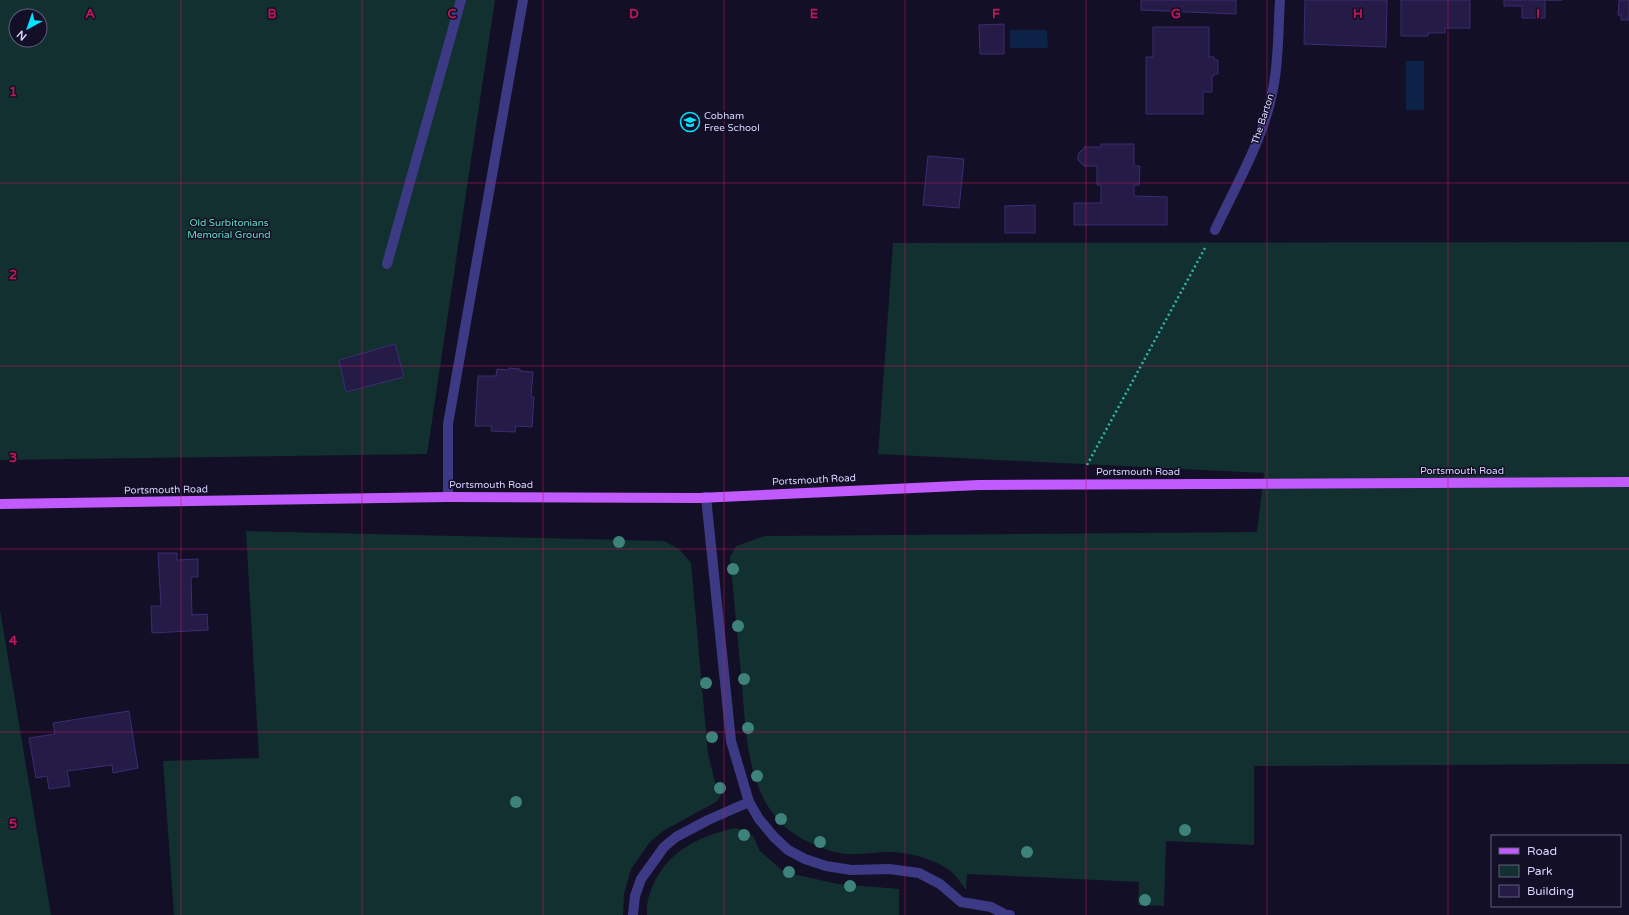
<svg xmlns="http://www.w3.org/2000/svg" width="1629" height="915" font-family="'Varela Round',sans-serif">
  <rect width="100%" height="100%" fill="#130f26"/>
  <g fill="#12302f" fill-rule="evenodd">
    <path d="M0 0H495L427 454 0 460ZM16 16H40V40H16Z"/>
    <path d="M1629 242V764L1254 766V845L1166 841 1164 906 1138 905 1139 882 967 874 966 890C962 885 959 880 955 875 941 861 910 852 890 852 879 852 868 854 857 854 841 855 828 851 813 844 744 815 747 738 741 674 737 635 734 596 730 557L736 546 765 536 1257 532 1264 473 878 454 893 243Z"/>
    <polygon points="246,531 664,541 679,549 691,563 708,754 716,786 721,796 716,802 663,831 650,842 631,869 624,894 623,915 174,915 163,761 259,758"/>
    <polygon points="0,610 51,915 0,915"/>
    <path d="M735 828 745 830 753 836 760 851 784 872 838 884 899 889V915H647C646 901 650 891 656 879 673 848 701 836 735 828Z"/>
  </g>
  <g fill="#0c2248">
    <polygon points="1010,30 1047,30 1048,48 1010,48"/>
    <rect x="1406" y="61" width="18" height="49"/>
  </g>
  <g fill="#241b47" stroke="#3b2d73">
    <polygon points="1141,0 1236,0 1236,14 1141,10"/>
    <polygon points="1305,0 1387,0 1386,47 1304,44"/>
    <polygon points="1401,0 1470,0 1470,28 1445,28 1445,33 1428,33 1428,36 1401,36"/>
    <polygon points="1504,0 1562,0 1545,0 1545,18 1522,18 1522,6 1504,6"/>
    <polygon points="1619,0 1629,0 1629,20 1621,20 1621,15 1618,15"/>
    <polygon points="1004,24 1004,54 980,54 979,25"/>
    <polygon points="1153,27 1209,27 1209,57 1214,57 1214,60 1218,60 1218,74 1214,74 1214,76 1212,76 1212,92 1203,92 1203,114 1146,114 1146,57 1153,57"/>
    <polygon points="1101,144 1134,144 1134,166 1140,166 1139,185 1134,185 1134,196 1167,197 1167,225 1074,225 1074,203 1101,203 1101,185 1097,185 1097,166 1084,166 1084,164 1083,165 1078,160 1078,154 1083,149 1084,149 1084,147 1101,147"/>
    <polygon points="928,156 964,159 959,208 923,205"/>
    <polygon points="1035,205 1035,233 1005,233 1005,206"/>
    <polygon points="395,344 404,377 346,392 339,360"/>
    <polygon points="509,368 520,369 520,371 533,372 531,397 534,397 532,427 516,426 515,432 491,431 492,426 475,426 478,376 496,376 497,369 509,370"/>
    <polygon points="158,553 177,553 177,560 198,559 198,577 191,577 192,615 207,614 208,630 152,633 151,606 161,606"/>
    <polygon points="129,711 138,768 113,773 112,765 67,771 70,786 49,789 47,776 36,778 29,738 55,734 53,723"/>
  </g>
  <g fill="none" stroke-linecap="round" stroke-linejoin="round">
    <polyline stroke="#2fb8b0" stroke-width="2.5" stroke-dasharray="2 3" stroke-linecap="butt" points="1087,465 1205,248"/>
    <g stroke="#3d3a85" stroke-width="10">
      <path d="M1215 230C1236 185 1264 139 1273 89 1279 60 1278 29 1280 0"/>
      <polyline points="387,264 461,0"/>
      <polyline points="448,497 448,424 523,0"/>
      <polyline points="706,497 731,741 749,802 759,819 774,837 788,850 805,859 826,866 851,870 889,869 919,873 940,884 961,902 991,907 1006,915 1010,915"/>
      <polyline points="633,915 635,896 641,879 664,847 676,837 708,820 749,802"/>
    </g>
    <polyline stroke="#c25bff" stroke-width="10" points="0,504 448,497 699,498 979,485 1629,482"/>
  </g>
  <g fill="#3d827b">
    <circle cx="619" cy="542" r="6"/>
    <circle cx="733" cy="569" r="6"/>
    <circle cx="738" cy="626" r="6"/>
    <circle cx="744" cy="679" r="6"/>
    <circle cx="706" cy="683" r="6"/>
    <circle cx="748" cy="728" r="6"/>
    <circle cx="712" cy="737" r="6"/>
    <circle cx="757" cy="776" r="6"/>
    <circle cx="720" cy="788" r="6"/>
    <circle cx="516" cy="802" r="6"/>
    <circle cx="781" cy="819" r="6"/>
    <circle cx="1185" cy="830" r="6"/>
    <circle cx="744" cy="835" r="6"/>
    <circle cx="820" cy="842" r="6"/>
    <circle cx="1027" cy="852" r="6"/>
    <circle cx="789" cy="872" r="6"/>
    <circle cx="850" cy="886" r="6"/>
    <circle cx="1145" cy="900" r="6"/>
  </g>
  <path fill="none" stroke="#c2185b" stroke-width="1" stroke-opacity="0.55" d="M181 0V915M362 0V915M543 0V915M724 0V915M905 0V915M1086 0V915M1267 0V915M1448 0V915M0 183H1629M0 366H1629M0 549H1629M0 732H1629"/>
  <defs>
    <symbol id="school-ring" viewBox="-11 -11 22 22"><circle r="9.5" fill="#130f26" stroke="#00e5ff" stroke-width="1.5"/><path d="M0-5L7-2L0 1L-7-2ZM-4 1L0 2.5L4 1V4Q0 6-4 4Z" fill="#00e5ff"/></symbol>
  </defs>
  <g fill-rule="evenodd">
    <use href="#school-ring" x="679" y="111" width="22" height="22"/>
  </g>
  <g text-anchor="middle" dominant-baseline="central" stroke-width="3" stroke-linejoin="round" paint-order="stroke">
    <g font-size="10" fill="#d9d4ff" stroke="#130f26" text-anchor="start">
      <text x="704" y="116">Cobham<tspan x="704" dy="12">Free School</tspan></text>
    </g>
    <g font-size="10" fill="#d9d4ff" stroke="#130f26">
      <text transform="translate(1263 119) rotate(-72)">The Barton</text>
      <text x="1462" y="471">Portsmouth Road</text>
      <text x="1138" y="472">Portsmouth Road</text>
      <text transform="translate(814 480) rotate(-3)">Portsmouth Road</text>
      <text x="491" y="485">Portsmouth Road</text>
      <text transform="translate(166 490) rotate(-1)">Portsmouth Road</text>
    </g>
    <g font-size="10" fill="#5fe0c0" stroke="#130f26">
      <text x="229" y="223">Old Surbitonians<tspan x="229" dy="12">Memorial Ground</tspan></text>
    </g>
  </g>
  <g font-size="13" text-anchor="middle" font-weight="bold" fill="#c2185b" stroke="#130f26" stroke-width="3" stroke-linejoin="round" paint-order="stroke">
    <text x="90" y="18">A</text>
    <text x="272" y="18">B</text>
    <text x="452" y="18">C</text>
    <text x="634" y="18">D</text>
    <text x="814" y="18">E</text>
    <text x="996" y="18">F</text>
    <text x="1176" y="18">G</text>
    <text x="1358" y="18">H</text>
    <text x="1538" y="18">I</text>
    <text x="13" y="96">1</text>
    <text x="13" y="279">2</text>
    <text x="13" y="462">3</text>
    <text x="13" y="645">4</text>
    <text x="13" y="828">5</text>
  </g>
  <rect x="1491" y="835" width="130" height="72" fill="#130f26" stroke="#625e7d"/>
  <rect x="1499" y="848" width="20" height="6" fill="#c25bff" stroke="#625e7d"/>
  <text x="1527" y="855" font-size="12" fill="#d9d4ff">Road</text>
  <rect x="1499" y="865" width="20" height="12" fill="#12302f" stroke="#625e7d"/>
  <text x="1527" y="875" font-size="12" fill="#d9d4ff">Park</text>
  <rect x="1499" y="885" width="20" height="12" fill="#241b47" stroke="#625e7d"/>
  <text x="1527" y="895" font-size="12" fill="#d9d4ff">Building</text>
  <g transform="translate(28 28) rotate(220)"><circle r="19" fill="#130f26" stroke="#625e7d"/>
  <path d="M0-3L7 15L0 10L-7 15Z" fill="#00e5ff"/>
  <text y="-6" font-size="11" font-weight="bold" text-anchor="middle" fill="#d9d4ff">N</text>
  </g>
</svg>
